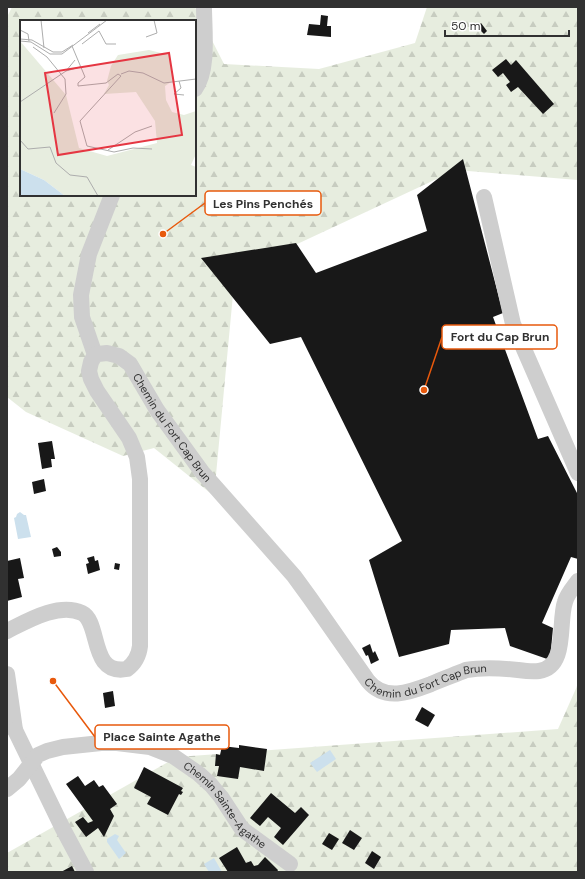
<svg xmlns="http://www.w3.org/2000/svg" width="585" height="879" font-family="'DM Sans',sans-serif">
  <defs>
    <pattern id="forest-firs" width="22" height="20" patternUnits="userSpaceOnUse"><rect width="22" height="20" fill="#e7eddf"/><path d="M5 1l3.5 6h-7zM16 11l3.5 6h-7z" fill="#c7ccc0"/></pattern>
  </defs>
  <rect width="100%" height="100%" fill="#fff"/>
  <g fill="url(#forest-firs)" fill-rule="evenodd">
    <path d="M12 7H195L224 64 319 69 415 43 427 7H578V180L456 170 235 273 214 496 154 448 123 456 26 412 7 397V17ZM21 21H195V195H21Z"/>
    <polygon points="578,684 578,872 7,872 7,853 177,757 558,729"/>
  </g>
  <g fill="#cce0ed">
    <polygon points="20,512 24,515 26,515 31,537 18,539 14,518 16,517 17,514"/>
    <polygon points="330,750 336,759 317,772 310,763"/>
    <polygon points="115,834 119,836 117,840 126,853 119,859 107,842 107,839"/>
    <polygon points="214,858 222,872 209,872 204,864"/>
  </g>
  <g fill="#181818">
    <polygon points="321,15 328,16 327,26 331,26 331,37 307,35 309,24 320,25"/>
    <polygon points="481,23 487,31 484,34 477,27"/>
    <polygon points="506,59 511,65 516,60 554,104 543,114 518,87 511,92 506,85 510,82 503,73 498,77 492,70"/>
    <polygon points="463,159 503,313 493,317 538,439 548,436 578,495 578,559 571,557 542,623 553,628 550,660 510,646 505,628 451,630 449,644 399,657 369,560 402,541 301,337 270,344 201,258 296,243 316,273 427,231 417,195"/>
    <polygon points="52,441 55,459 51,459 52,467 42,469 38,443"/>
    <polygon points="44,479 46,491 34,494 32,482"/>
    <polygon points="57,547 61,552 61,556 54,557 52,549"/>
    <polygon points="94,556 95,561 98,560 100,570 88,574 86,564 89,563 87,558"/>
    <polygon points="20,558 24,578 18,579 22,597 7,601 7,561"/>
    <polygon points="115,563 120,564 119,570 114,569"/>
    <polygon points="370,644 373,653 375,651 379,660 371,664 368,655 366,656 362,648"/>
    <polygon points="113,691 115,706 105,708 103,693"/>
    <polygon points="422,707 435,715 428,727 415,720"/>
    <polygon points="239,745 267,749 264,771 240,767 238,779 217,776 219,766 215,766 216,754 220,755 222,746 239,748"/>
    <polygon points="144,767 183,788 181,791 183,792 181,795 179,794 168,815 147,804 151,797 134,788"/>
    <polygon points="78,776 85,786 94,780 99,787 103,785 117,804 110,809 114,816 104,837 98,828 86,837 75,822 83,817 88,823 93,821 66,784"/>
    <polygon points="271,793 295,813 301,807 309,815 283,845 274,837 281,828 268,817 260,826 250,818"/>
    <polygon points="350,830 362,838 354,850 342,843"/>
    <polygon points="329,833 339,839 332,850 322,844"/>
    <polygon points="237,847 246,863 251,861 254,866 258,865 265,857 278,870 277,872 228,872 219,858"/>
    <polygon points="372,851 381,857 374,869 365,863"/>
    <polygon points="72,866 75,872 61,872"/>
  </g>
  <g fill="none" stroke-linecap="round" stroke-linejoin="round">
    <g stroke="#cecece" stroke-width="16">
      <path d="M195 89C209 71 204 30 204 7"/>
      <polyline points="484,197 513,324 578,473"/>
      <polyline points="95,355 82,317 81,295 89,254 112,195"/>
      <path id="s1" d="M7 631C27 621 59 602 82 613 101 622 89 676 127 669 135 663 139 655 140 646V479L137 457 129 438 97 391 91 379 89 371 91 362 95 355 98 354 107 353 119 356 130 364 157 410 202 472 294 576 310 598 368 681C385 702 410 692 431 684 442 679 454 675 466 670 483 667 500 668 518 670 525 671 532 672 539 671 568 667 558 622 565 602 567 594 573 588 578 581"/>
      <polyline points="7,674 15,730 7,718"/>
      <polyline points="15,730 63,829 86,872"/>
      <path id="s2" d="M7 789 19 779 38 755 47 751 63 747 101 743H117L150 747 173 756 199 774 211 785 221 797 242 829 290 864"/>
    </g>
  </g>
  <g text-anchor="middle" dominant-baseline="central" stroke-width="4" stroke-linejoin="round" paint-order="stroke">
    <g font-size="11" fill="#313131" stroke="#fff">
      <text stroke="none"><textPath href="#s1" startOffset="607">Chemin du Fort Cap Brun</textPath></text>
      <text stroke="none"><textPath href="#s1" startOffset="990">Chemin du Fort Cap Brun</textPath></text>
      <text stroke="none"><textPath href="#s2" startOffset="257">Chemin Sainte-Agathe</textPath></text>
    </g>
  </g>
  <g transform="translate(20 20)">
    <rect width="176" height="176" fill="#fff"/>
    <path d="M0 21 46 75 59 128 87 136 137 123 135 101 116 72 84 74 89 65 87 61 91 46 98 35 129 30 149 35 154 60 145 66 146 80 152 92 164 95 176 91V134L171 145 176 147V176H45L24 160 0 149Z" fill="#e7eddf"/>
    <path d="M0 149 24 160 45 176H0Z" fill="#cce0ed"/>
    <path fill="none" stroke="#adadad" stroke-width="1" d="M21 0 24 28M0 10 8 14 9 21M68 13 80 4M126 17 137 13 134 0M0 19 12 20 33 32H42L53 25M0 21 11 22 30 34H42L87 0M62 24 79 11 86 24H96M52 26 65 57 58 63V66L86 63 98 54 101 56 60 101 67 126 94 132 113 128 132 129M13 27 27 37 45 59 46 74 34 93M55 40 46 51 60 47M101 54 109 51 123 53 144 63 176 59M159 61 161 68 154 74 164 75M0 82 46 51M0 120 8 129 30 127 36 143 50 155 67 157 78 176M88 130 115 112 132 106M140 176H167"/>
    <path fill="#e53642" fill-opacity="0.15" stroke="#e53642" stroke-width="2" d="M149 33 162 115 38 135 25 53Z"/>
    <rect width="176" height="176" fill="none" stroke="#313131" stroke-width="2"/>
  </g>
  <path fill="none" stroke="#e8590c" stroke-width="1.5" d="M163 234L205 203M424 390L442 337M53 681L95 737"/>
  <g fill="#e8590c" stroke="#fff" stroke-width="1.5">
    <circle cx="163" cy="234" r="4"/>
    <circle cx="424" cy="390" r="4"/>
    <circle cx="53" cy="681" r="4"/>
  </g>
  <g fill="#fff" stroke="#e8590c" stroke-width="1.5">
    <rect x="205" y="191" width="116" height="24" rx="4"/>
    <rect x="442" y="325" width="115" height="24" rx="4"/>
    <rect x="95" y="725" width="134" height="24" rx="4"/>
  </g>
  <g font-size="12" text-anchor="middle" font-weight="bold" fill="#313131">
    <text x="263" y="208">Les Pins Penchés</text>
    <text x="500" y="341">Fort du Cap Brun</text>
    <text x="162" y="741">Place Sainte Agathe</text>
  </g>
  <rect width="585" height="879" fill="none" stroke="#313131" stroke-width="16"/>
  <path d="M445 30v6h124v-6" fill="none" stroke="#313131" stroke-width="2"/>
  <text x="451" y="30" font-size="12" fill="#313131" stroke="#ffffff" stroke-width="3" paint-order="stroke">50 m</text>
</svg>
